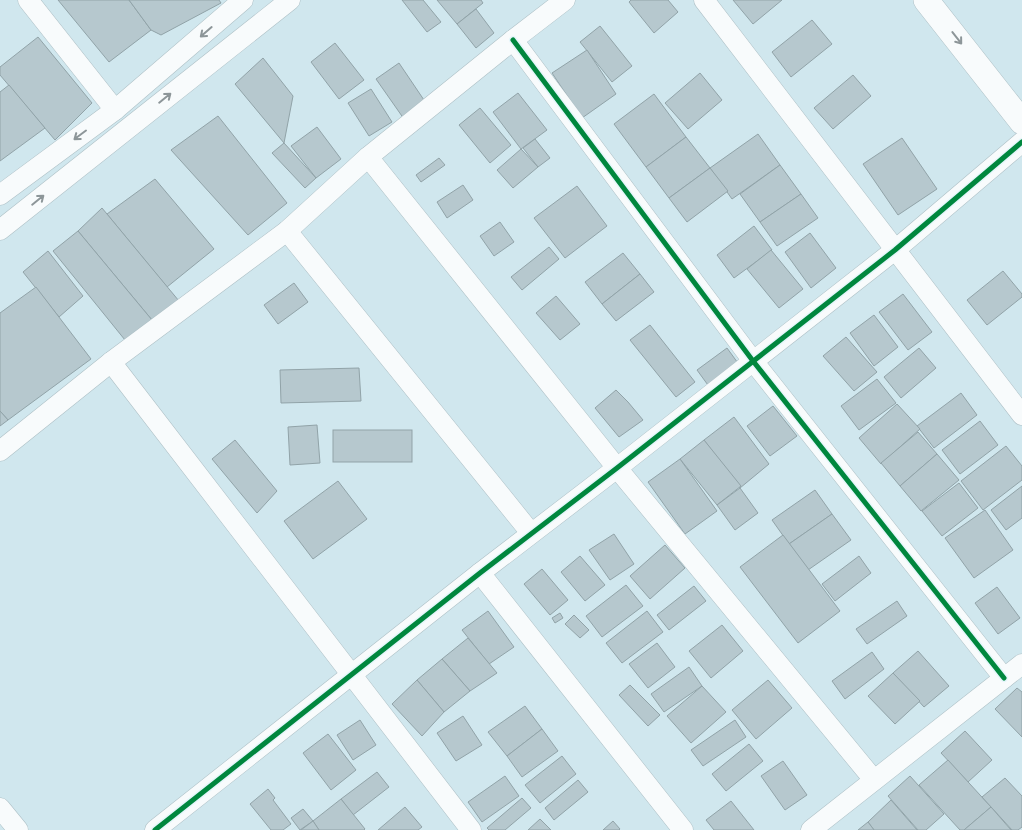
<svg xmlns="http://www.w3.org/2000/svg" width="1022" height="830" font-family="Helvetica,sans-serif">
  <rect width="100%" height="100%" fill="#d0e7ee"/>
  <g fill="#b6c8ce" stroke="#91a3a8">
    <polygon points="58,0 129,0 151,30 109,62"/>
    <polygon points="129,0 219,0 221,3 161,35 151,30"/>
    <polygon points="402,0 423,0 441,22 427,32"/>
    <polygon points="437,0 481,0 483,3 457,24"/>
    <polygon points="631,0 668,0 678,12 654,33 629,2"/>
    <polygon points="733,0 782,0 753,24"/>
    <polygon points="476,9 494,33 476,48 457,24"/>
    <polygon points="812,20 832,44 791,77 772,52"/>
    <polygon points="600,26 632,66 612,82 580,42"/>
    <polygon points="38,37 92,103 55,140 0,75 0,67"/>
    <polygon points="335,43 364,80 339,99 311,62"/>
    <polygon points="587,50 616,94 582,118 552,73"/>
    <polygon points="263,58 293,96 284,143 235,84"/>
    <polygon points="399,63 426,103 404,119 376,79"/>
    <polygon points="700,73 722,100 688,129 665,103"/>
    <polygon points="853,75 871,96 833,129 814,108"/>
    <polygon points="9,85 45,128 0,161 0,92"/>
    <polygon points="371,89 392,122 369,136 348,103"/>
    <polygon points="518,93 547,130 521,149 493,112"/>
    <polygon points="654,94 686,137 646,167 614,124"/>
    <polygon points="480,108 511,145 490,163 459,125"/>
    <polygon points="218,116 287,203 248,235 171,150"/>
    <polygon points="317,127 341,159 316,178 291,146"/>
    <polygon points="758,134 780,165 732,199 710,168"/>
    <polygon points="686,137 710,168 669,198 646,167"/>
    <polygon points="902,138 937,189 898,215 863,164"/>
    <polygon points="535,139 550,158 538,167 523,148"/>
    <polygon points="284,143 316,178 305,188 272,153"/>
    <polygon points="521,149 538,167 513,188 497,170"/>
    <polygon points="439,158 445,165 421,182 416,175"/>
    <polygon points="780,165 801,194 760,222 740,194"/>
    <polygon points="710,168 728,191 687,222 669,198"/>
    <polygon points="155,179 214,249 167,287 107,214"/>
    <polygon points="463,185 473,200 447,218 437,202"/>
    <polygon points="577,186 607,226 565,258 534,218"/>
    <polygon points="801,194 818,218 777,246 760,222"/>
    <polygon points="102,208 179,301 152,320 78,231"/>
    <polygon points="500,222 514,242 494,256 480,236"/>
    <polygon points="754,226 772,250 734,278 717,255"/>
    <polygon points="78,231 152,320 125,340 53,251"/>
    <polygon points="810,233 836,268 811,288 785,252"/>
    <polygon points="549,247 559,259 522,290 511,277"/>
    <polygon points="771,250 803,289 779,308 747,269"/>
    <polygon points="48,251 83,296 59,317 23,272"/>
    <polygon points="623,253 640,274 602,304 585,282"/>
    <polygon points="1003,271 1022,294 1022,297 987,325 967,300"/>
    <polygon points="640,274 654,292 616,321 602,304"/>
    <polygon points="294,283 308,302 278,324 264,305"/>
    <polygon points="36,287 91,359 8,420 0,411 0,313"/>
    <polygon points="903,294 932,332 908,350 879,312"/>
    <polygon points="556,296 580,324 560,340 536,313"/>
    <polygon points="874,315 898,347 874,366 850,333"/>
    <polygon points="650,325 695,382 676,397 630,340"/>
    <polygon points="846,337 877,372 854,391 823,356"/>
    <polygon points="727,348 743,370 713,392 697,370"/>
    <polygon points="919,348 936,368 901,398 884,377"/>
    <polygon points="359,368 361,401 281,403 280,370"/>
    <polygon points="877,379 896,403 859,430 841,406"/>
    <polygon points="616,390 628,402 643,420 619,437 595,408"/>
    <polygon points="961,393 977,415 934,448 917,426"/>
    <polygon points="897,404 920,429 881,464 859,438"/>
    <polygon points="773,406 797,436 770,456 747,426"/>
    <polygon points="0,411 8,420 0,426"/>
    <polygon points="734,417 769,464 740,488 704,440"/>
    <polygon points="980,421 998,445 960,474 942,450"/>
    <polygon points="317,425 320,463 290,465 288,427"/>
    <rect x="333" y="430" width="79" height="32"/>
    <polygon points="918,432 937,454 900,486 881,463"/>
    <polygon points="235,440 277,491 257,513 212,459"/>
    <polygon points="704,440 741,486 717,505 680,459"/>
    <polygon points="1006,446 1022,466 1022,480 983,510 961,481"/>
    <polygon points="937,454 959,480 921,511 900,486"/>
    <polygon points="680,459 717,511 685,534 648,482"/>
    <polygon points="338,481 367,519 313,559 284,521"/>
    <polygon points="959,483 978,508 942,536 922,511"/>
    <polygon points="1022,486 1022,518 1006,530 991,510"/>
    <polygon points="740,488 758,513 735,530 717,505"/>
    <polygon points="815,490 832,514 789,544 772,520"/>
    <polygon points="985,510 1013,550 974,578 945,538"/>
    <polygon points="832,514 851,540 808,570 789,544"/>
    <polygon points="614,534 634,564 610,580 589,550"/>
    <polygon points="783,535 840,611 798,643 740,567"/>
    <polygon points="665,545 685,568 650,599 630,576"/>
    <polygon points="580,556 605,585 585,601 561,572"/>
    <polygon points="859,556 871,573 835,601 822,584"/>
    <polygon points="542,569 568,600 550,615 524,584"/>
    <polygon points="626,585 643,606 602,637 586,616"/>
    <polygon points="694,586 706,601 669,630 657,615"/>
    <polygon points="997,587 1020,618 998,634 975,603"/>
    <polygon points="897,601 907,616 867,644 856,629"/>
    <polygon points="488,611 514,647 489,664 462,630"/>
    <polygon points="647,611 663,632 622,663 606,643"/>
    <polygon points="560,613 563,618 555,623 552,618"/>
    <polygon points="574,615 589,630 580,638 565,624"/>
    <polygon points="722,625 743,651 711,678 689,651"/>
    <polygon points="468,638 497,673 470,691 442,659"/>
    <polygon points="657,643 675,667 648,688 629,664"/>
    <polygon points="918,651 949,686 924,707 893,673"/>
    <polygon points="872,652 884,669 845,699 832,681"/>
    <polygon points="442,659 470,691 444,712 417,680"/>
    <polygon points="689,667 702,686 664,712 651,694"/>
    <polygon points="893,673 920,701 895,724 868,696"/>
    <polygon points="417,680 444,712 422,736 392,704"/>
    <polygon points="768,680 792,708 756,739 732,710"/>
    <polygon points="630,685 660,715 648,726 619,695"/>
    <polygon points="702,686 726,712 691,743 667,716"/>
    <polygon points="1017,688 1022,692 1022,737 995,709"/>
    <polygon points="525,706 542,729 507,756 488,732"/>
    <polygon points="463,716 482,745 456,761 437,733"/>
    <polygon points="360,720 376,745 353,760 337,735"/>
    <polygon points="735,720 746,737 703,766 691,750"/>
    <polygon points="542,729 558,751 522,777 507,756"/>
    <polygon points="965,731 992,760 968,782 941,753"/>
    <polygon points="328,734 356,770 331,790 303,753"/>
    <polygon points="749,744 763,761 726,791 712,774"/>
    <polygon points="562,756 576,774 540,803 525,785"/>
    <polygon points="948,760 991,807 964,830 960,830 919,785"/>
    <polygon points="783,761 807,795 785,810 761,776"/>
    <polygon points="377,772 389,787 353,815 341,799"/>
    <polygon points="505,776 519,796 482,822 468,802"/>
    <polygon points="910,776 944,814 926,830 918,830 888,796"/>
    <polygon points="1005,778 1022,796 1022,827 1018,830 1012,830 982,797"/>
    <polygon points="578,780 588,792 554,820 545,808"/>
    <polygon points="268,789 275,798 273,800 291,824 283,830 271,830 250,804"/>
    <polygon points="522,798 531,808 505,830 489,830 487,828"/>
    <polygon points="341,799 365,829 364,830 319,830 313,821"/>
    <polygon points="891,800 917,830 874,830 868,822"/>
    <polygon points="731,801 754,830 714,830 706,820"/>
    <polygon points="405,807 422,827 418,830 378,830"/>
    <polygon points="991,807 1011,830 964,830"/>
    <polygon points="303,809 313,821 300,830 291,818"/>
    <polygon points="540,819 551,830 528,830"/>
    <polygon points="313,821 319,830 301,830"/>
    <polygon points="613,821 620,829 619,830 603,830"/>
    <polygon points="868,822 874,830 858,830"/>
  </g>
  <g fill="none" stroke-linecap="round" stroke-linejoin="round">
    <defs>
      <g id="minor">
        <polyline points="28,0 115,110"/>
        <polyline points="704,0 1022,415"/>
        <polyline points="513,40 753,361 1004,678"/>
        <polyline points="368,157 617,468 874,780"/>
        <polyline points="0,195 115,110 243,0"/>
        <polyline points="0,230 290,0"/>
        <polyline points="287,231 531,533"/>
        <polyline points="111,362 471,830"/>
        <polyline points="0,451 111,362 287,231 368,157 513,40 565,0"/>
        <polyline points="480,573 683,830"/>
        <polyline points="0,808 18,830"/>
        <polyline points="155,830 480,573 617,468 895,250 1022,142"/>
        <polyline points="811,830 1022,664"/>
      </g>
      <polyline id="tertiary" points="926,0 1022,122"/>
    </defs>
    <use href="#minor" stroke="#aec0c6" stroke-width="21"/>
    <use href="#tertiary" stroke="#aec0c6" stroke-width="26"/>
    <use href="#minor" stroke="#f8fbfc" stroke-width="20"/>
    <use href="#tertiary" stroke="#f8fbfc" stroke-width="25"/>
    <defs>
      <g id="cycleway">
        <polyline points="513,40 753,361 1004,678"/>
        <polyline points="155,830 480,573 617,468 895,250 1022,142"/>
      </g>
    </defs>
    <use href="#cycleway" stroke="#e5f6fb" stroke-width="8"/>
    <use href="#cycleway" stroke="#00873e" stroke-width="5"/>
  </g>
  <defs><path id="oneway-shaft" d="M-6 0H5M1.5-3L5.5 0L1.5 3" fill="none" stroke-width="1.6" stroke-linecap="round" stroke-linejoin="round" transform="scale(1.25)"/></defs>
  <g stroke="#8d9699">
    <use href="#oneway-shaft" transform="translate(206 32) rotate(139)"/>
    <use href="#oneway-shaft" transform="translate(957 38) rotate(52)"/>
    <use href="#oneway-shaft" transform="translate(165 98) rotate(-39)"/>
    <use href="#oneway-shaft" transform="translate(80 135) rotate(143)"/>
    <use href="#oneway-shaft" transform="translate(38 200) rotate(-39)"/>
  </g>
</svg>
